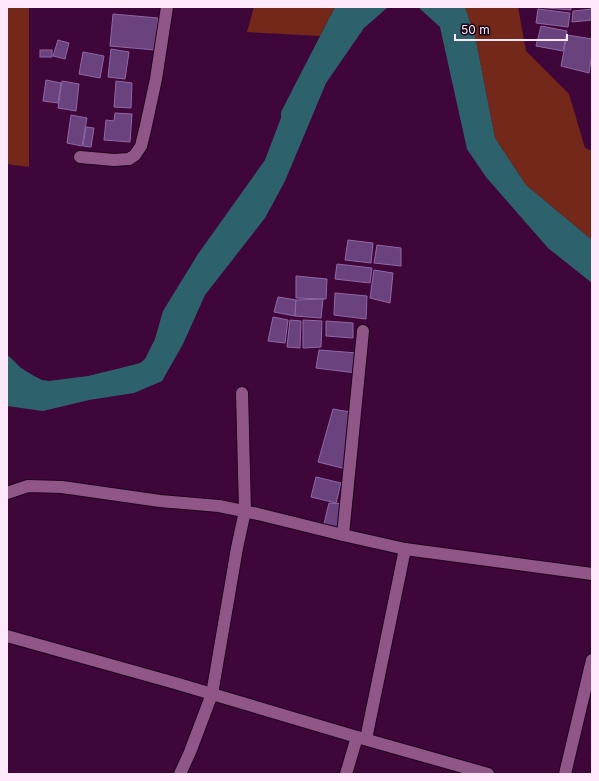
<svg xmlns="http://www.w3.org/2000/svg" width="599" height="781" font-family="Inter,sans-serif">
  <rect width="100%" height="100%" fill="#3f0739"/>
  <g fill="#732819">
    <polygon points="7,7 29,7 29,167 7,164"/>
    <polygon points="254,7 335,7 320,36 247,32"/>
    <polygon points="465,7 518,7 526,51 569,94 585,148 592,151 592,240 526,185 495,138 475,36"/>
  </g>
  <g fill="#2d626d">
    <polygon points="335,7 388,7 364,28 326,83 285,181 265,218 205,295 183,344 162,381 134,393 89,400 43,411 7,406 7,355 11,358 21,368 34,376 42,380 49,381 88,376 133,365 140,363 145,359 155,339 163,311 198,254 265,160 281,118 281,112"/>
    <polygon points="418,7 465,7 475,36 495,138 526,185 592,240 592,283 548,248 486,177 467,149 440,27"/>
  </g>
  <g fill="#69427e" stroke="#9068a6">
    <polygon points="536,7 571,7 571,10"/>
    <polygon points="538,9 570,13 568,27 536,23"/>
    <polygon points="592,9 592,20 572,22 573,11"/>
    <polygon points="113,14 158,18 155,50 110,46"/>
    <polygon points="541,26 567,31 563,51 536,46"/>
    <polygon points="567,35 592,39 592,53 589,73 561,66"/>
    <polygon points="58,40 69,43 65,59 53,56"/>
    <polygon points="111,49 129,52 125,79 108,77"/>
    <rect x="40" y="50" width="12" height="7"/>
    <polygon points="83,52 104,56 100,78 79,74"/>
    <polygon points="46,80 61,83 58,103 43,101"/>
    <polygon points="62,81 79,84 76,111 58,108"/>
    <polygon points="116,81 132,83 131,108 114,107"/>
    <polygon points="115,113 132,114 130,142 104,140 106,120 114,121"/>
    <polygon points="71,115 87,118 82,146 67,143"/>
    <polygon points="86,127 94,128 91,147 83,146"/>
    <polygon points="348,240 373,243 371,263 345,260"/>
    <polygon points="377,245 401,248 401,266 374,263"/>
    <polygon points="337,264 372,268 370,283 335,279"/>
    <polygon points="374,270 393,273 390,303 370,298"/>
    <polygon points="296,276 327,279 326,299 296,298"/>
    <polygon points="335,293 367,296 366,319 334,315"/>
    <polygon points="278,297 296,300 295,316 274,312"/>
    <polygon points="323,299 321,318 295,316 296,300"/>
    <polygon points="273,317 288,320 285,343 268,341"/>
    <polygon points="290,320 301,321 300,348 287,347"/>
    <polygon points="303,320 322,321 321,347 303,348"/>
    <polygon points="326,321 353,323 353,338 326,336"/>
    <polygon points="319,350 357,353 356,373 316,368"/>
    <polygon points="333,409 361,414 346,469 318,462"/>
    <polygon points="316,477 341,483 336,503 311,497"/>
    <polygon points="329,503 344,504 338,532 323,528"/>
  </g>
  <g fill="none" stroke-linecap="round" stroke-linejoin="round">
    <defs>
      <g id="minor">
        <polyline points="80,157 114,160 129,159 135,155 141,146 145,130 156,79 167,7"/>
        <polyline points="7,493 28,486 62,487 160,501 219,506 258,514 343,535 405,549 592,574"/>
        <polyline points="343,535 363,331"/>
        <polyline points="7,636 175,683 357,737 488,774"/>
        <polyline points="366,739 405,549"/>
        <polyline points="180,774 190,752 212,694 237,548 245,511 242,393"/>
        <polyline points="346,774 357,737"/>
        <polyline points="565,774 592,660"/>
      </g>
    </defs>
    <use href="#minor" stroke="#1f001c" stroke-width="14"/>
    <use href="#minor" stroke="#915688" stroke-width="12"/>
  </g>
  <rect width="599" height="781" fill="none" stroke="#fde8f9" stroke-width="16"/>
  <path d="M455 34v6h112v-6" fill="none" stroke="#fde8f9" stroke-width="2"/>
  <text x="461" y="34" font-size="12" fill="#fde8f9" stroke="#190417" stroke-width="3" paint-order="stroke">50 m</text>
</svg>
